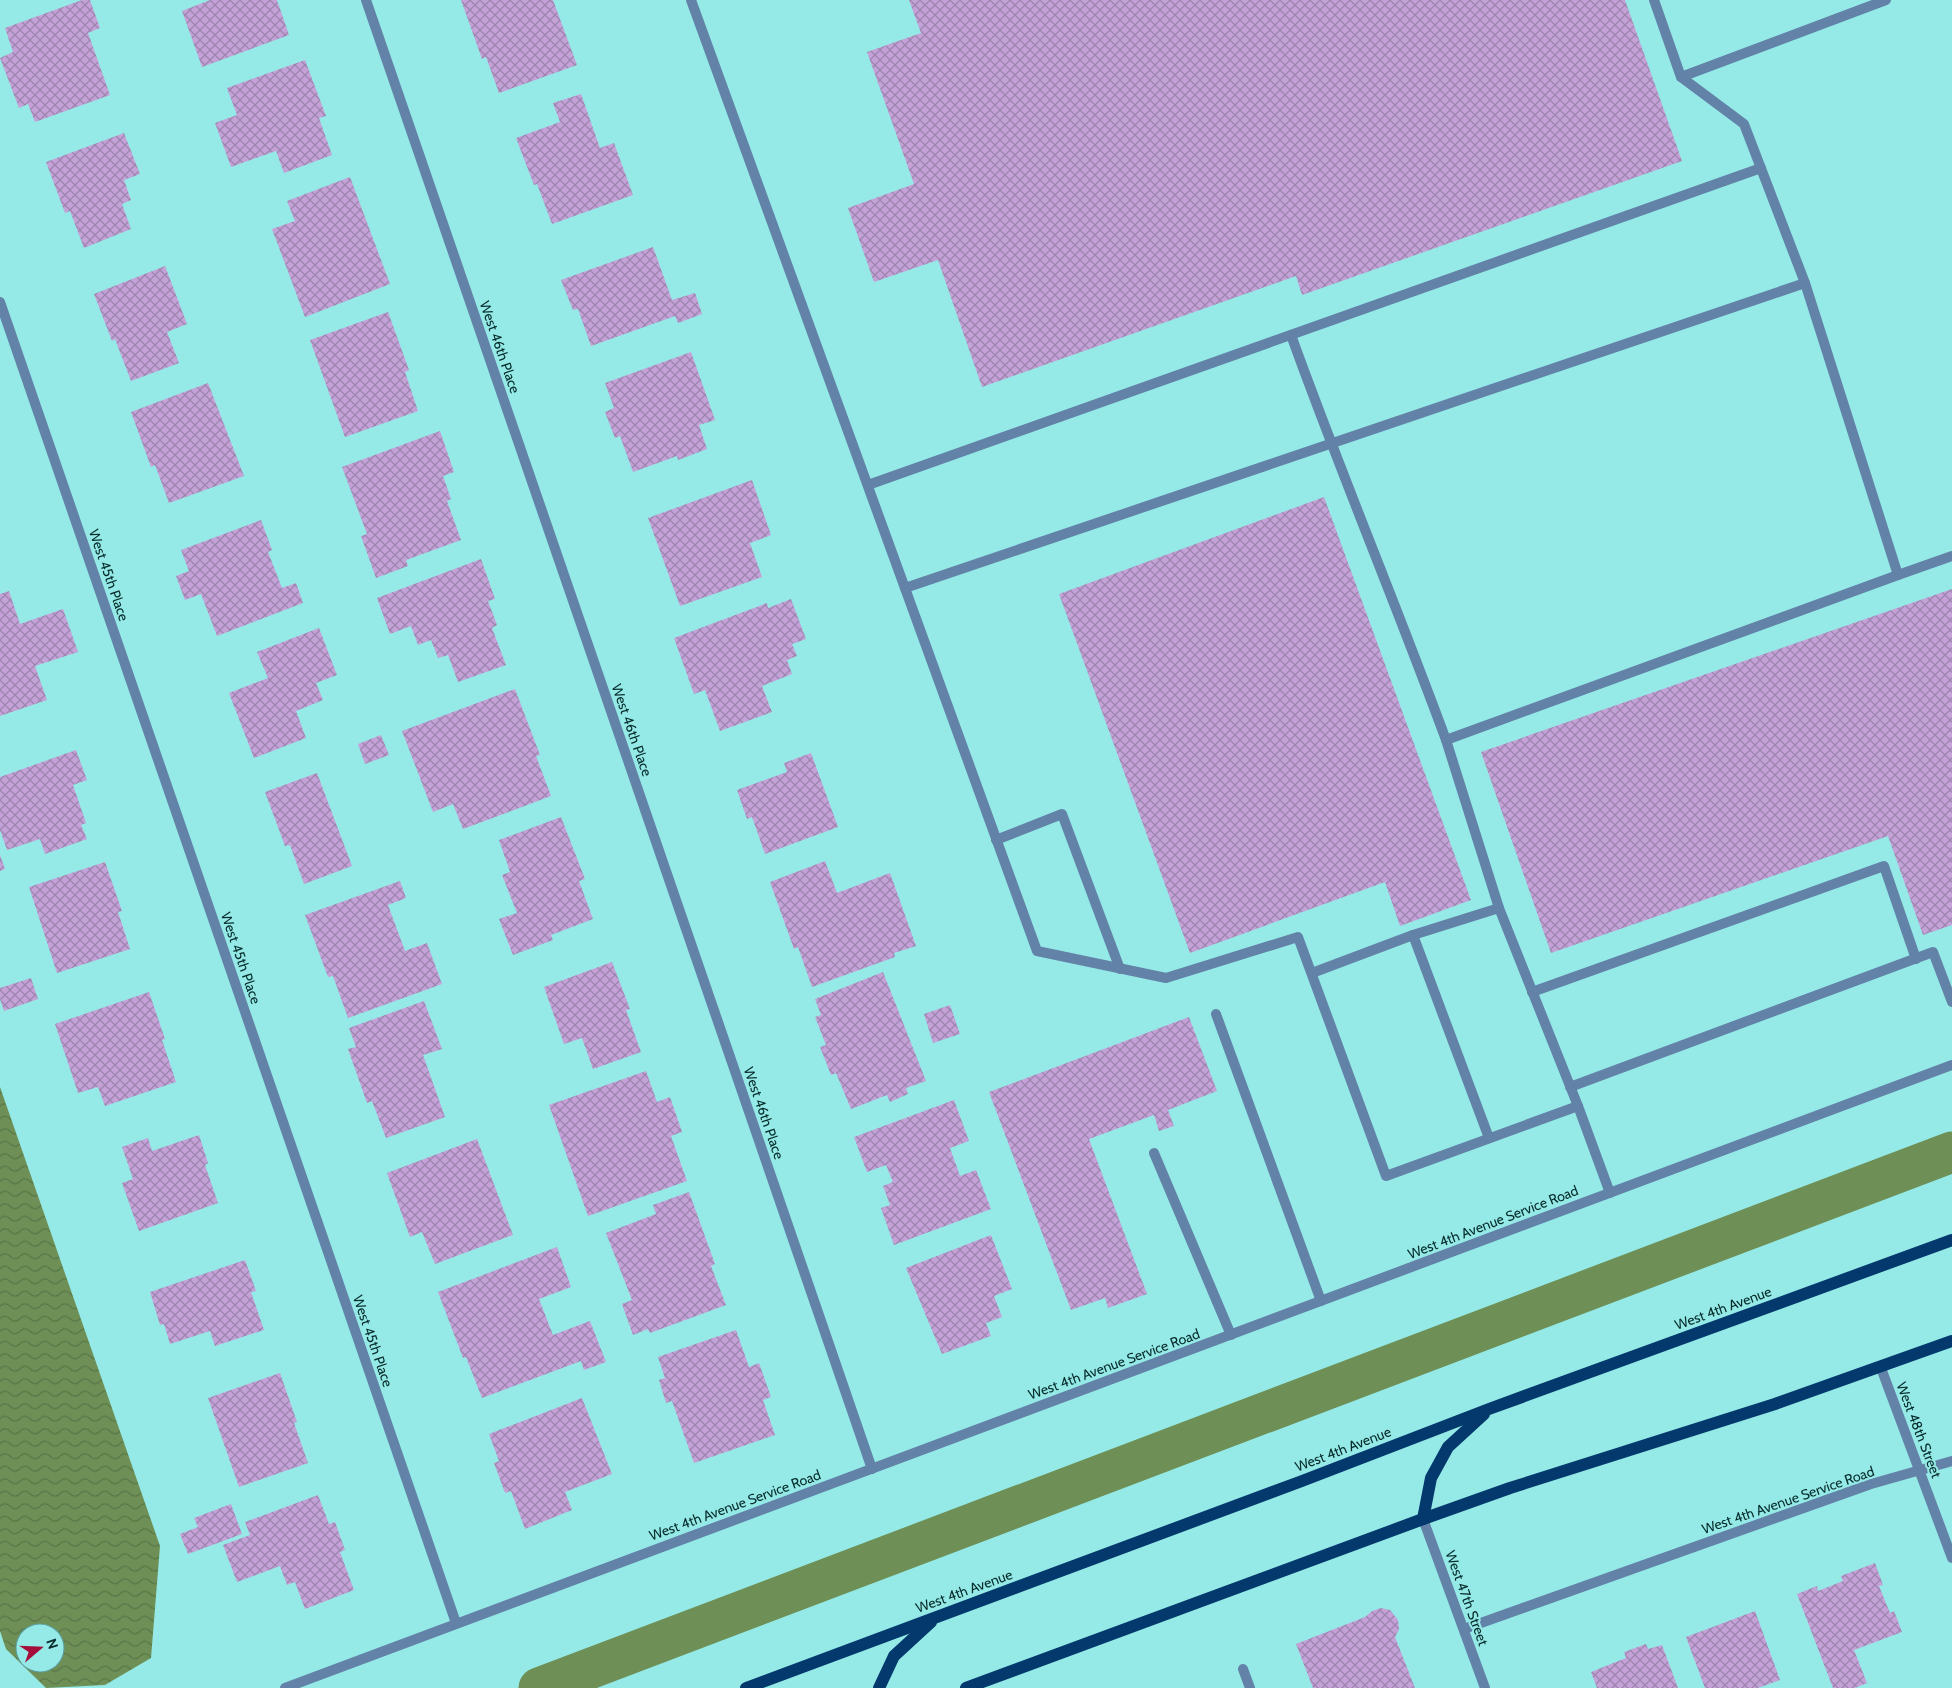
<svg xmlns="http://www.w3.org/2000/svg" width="1952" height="1688" font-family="Cabin,sans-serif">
  <defs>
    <pattern id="water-waves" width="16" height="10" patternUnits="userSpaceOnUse" patternTransform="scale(1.25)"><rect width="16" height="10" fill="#6e9056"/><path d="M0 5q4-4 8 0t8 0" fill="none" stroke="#587647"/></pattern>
    <pattern id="building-cross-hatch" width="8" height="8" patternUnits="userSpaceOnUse" patternTransform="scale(1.25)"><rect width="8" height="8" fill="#c4a2d7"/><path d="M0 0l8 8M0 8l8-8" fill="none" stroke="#9d84af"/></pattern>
  </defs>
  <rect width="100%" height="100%" fill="#95eae7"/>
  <path fill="url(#water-waves)" fill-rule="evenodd" d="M0 1087 160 1546 151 1658 105 1685 46 1688 6 1649 0 1631ZM25 1633H55V1663H25Z"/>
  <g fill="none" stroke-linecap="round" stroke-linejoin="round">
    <polyline stroke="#6e9056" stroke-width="41" points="539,1688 1952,1152"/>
  </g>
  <g fill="url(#building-cross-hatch)">
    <polygon points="82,0 90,0 100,28 88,33 110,95 35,122 28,104 19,108 0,58 13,52 5,28"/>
    <polygon points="210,0 277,0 289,35 202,67 182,11"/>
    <polygon points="461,0 553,0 577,65 499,93 486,57 482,59"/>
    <polygon points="909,0 1625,0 1682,161 1302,295 1296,276 982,387 938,260 874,282 848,208 914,184 867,52 921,33"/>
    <polygon points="305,60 326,116 319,118 332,155 284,173 276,151 231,167 215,123 237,115 227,88"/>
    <polygon points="581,94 600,148 614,143 633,195 552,224 537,184 534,185 516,138 560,122 553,103"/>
    <polygon points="124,133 140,174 124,180 131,200 122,204 131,229 84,248 70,211 65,213 46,162"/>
    <polygon points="350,177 390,284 305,317 272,229 295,221 287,201"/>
    <polygon points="653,247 672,300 695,293 702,314 678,323 675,316 591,346 578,309 573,310 561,280"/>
    <polygon points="165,266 187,324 167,332 179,363 131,381 115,339 112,341 94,294"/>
    <polygon points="388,312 409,370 405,372 418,411 345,437 310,340"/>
    <polygon points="691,352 715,420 699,425 707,449 678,460 677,456 633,472 620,436 615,438 605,412 614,408 605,383"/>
    <polygon points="208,383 244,476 169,503 155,465 151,467 131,412"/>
    <polygon points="440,431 454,472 443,476 451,499 447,501 461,540 406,560 408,566 376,578 361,536 367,534 342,467"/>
    <polygon points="752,480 771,535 750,543 762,577 680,606 648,518"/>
    <polygon points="1324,497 1471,900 1400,926 1385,882 1190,953 1059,594"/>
    <polygon points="261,520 272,550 268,552 282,588 296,583 303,603 217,636 201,594 185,600 176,576 189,571 181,550"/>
    <polygon points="481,559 495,599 488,601 497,625 492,628 506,665 458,682 448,655 438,658 431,640 418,645 411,626 390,634 377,598"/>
    <polygon points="1952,589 1952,925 1923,935 1888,836 1551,953 1481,752"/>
    <polygon points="9,591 20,624 63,609 78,652 35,666 47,700 0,716 0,594"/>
    <polygon points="791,599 806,639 792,644 797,656 787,660 792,674 762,686 772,712 720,731 705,690 694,694 674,638 767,603 768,608"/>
    <polygon points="319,628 337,675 316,683 323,700 296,711 306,738 254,758 229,693 268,678 257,652"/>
    <polygon points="515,689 540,755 536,756 551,796 463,829 453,804 433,812 402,731"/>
    <polygon points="381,735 389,755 365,764 358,744"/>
    <polygon points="76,750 87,780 73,785 86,823 81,825 87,839 45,854 40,839 7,850 0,830 0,777"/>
    <polygon points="811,753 838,827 765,854 752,817 747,819 737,790 787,772 784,763"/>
    <polygon points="317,773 352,866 304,884 290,845 285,846 265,792"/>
    <polygon points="561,817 585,879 579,881 593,919 551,935 553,940 513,955 499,919 517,913 502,875 510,872 499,840"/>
    <polygon points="0,855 5,869 0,871"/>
    <polygon points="825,861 837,893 890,873 916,946 894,953 895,957 812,987 798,947 794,949 770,882"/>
    <polygon points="105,862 122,911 118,912 130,949 57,973 29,887"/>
    <polygon points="400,881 406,898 388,905 405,951 427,943 442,984 348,1018 333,976 328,977 305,915"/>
    <polygon points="612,962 630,1009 626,1010 641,1052 593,1069 582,1038 564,1044 544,987"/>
    <polygon points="883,972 926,1081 906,1088 908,1094 890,1102 887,1095 851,1109 836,1073 831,1075 820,1047 826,1045 815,1017 821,1015 815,999"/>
    <polygon points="31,978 38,999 4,1011 0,999 0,988"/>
    <polygon points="149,992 165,1039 162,1040 176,1082 105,1106 98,1087 78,1093 55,1024"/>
    <polygon points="424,1001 442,1049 423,1055 445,1117 386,1138 372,1101 367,1103 348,1049 356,1047 349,1028"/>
    <polygon points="950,1005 960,1034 933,1043 924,1014"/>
    <polygon points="1189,1017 1217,1091 1168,1110 1174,1126 1159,1131 1154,1115 1089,1139 1147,1294 1108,1308 1105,1298 1071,1310 989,1092"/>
    <polygon points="646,1071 657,1102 670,1097 682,1132 671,1136 687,1181 588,1216 549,1105"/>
    <polygon points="954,1100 969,1141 950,1148 960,1176 976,1170 991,1209 894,1245 881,1208 890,1205 883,1186 893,1182 886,1165 867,1172 854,1137"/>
    <polygon points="199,1135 208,1163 205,1165 218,1203 139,1231 122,1183 133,1179 122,1147 148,1138 152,1151"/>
    <polygon points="477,1139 513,1235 435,1264 422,1232 410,1237 387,1173"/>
    <polygon points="689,1192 715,1264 711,1266 726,1305 650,1333 648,1329 633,1335 622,1304 632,1300 606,1233 656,1214 653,1205"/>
    <polygon points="991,1235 1012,1289 994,1296 1002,1317 986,1323 991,1336 942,1354 906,1268"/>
    <polygon points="557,1247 571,1287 539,1299 553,1335 590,1321 606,1362 584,1370 581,1361 482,1398 466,1357 463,1358 438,1292"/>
    <polygon points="245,1260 256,1291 251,1292 264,1330 215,1346 210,1331 170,1344 164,1324 160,1325 150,1292"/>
    <polygon points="736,1330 749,1367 759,1363 771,1397 763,1400 775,1435 694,1463 672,1401 666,1403 659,1380 665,1378 658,1357"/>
    <polygon points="280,1373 297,1422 294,1423 308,1463 239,1487 208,1398"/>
    <polygon points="582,1398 612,1474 565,1492 572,1510 525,1529 511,1491 505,1493 494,1463 499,1461 489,1434"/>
    <polygon points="318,1495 329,1524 335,1522 345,1550 340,1552 354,1590 305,1609 295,1582 287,1585 280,1566 237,1582 223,1545 250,1535 245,1522"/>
    <polygon points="231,1504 242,1534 188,1554 180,1534 198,1527 194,1518"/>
    <polygon points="1875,1563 1883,1585 1879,1586 1890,1613 1894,1611 1902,1632 1854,1650 1867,1683 1855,1688 1833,1688 1797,1594 1817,1586 1818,1591 1843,1581 1841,1576"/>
    <polygon points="1381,1608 1390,1610 1398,1620 1399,1629 1395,1637 1415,1688 1313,1688 1296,1644 1365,1617 1372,1611"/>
    <polygon points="1755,1611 1780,1680 1758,1688 1705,1688 1686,1637"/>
    <polygon points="1646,1644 1648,1649 1662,1645 1678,1688 1597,1688 1591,1672 1626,1658 1624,1652"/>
  </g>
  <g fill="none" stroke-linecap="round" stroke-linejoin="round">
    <g stroke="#6382a8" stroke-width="10">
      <polyline points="691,0 1037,951 1166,978 1298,937 1386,1176 1578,1106 1610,1193"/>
      <polyline points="1681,77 1886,0"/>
      <path d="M1291 335C1340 471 1396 604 1446 740"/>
      <polyline points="868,485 1761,168"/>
      <polyline points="1898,575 1952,556"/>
      <polyline points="905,588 1805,283 1744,124 1681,77 1654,0"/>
      <polyline points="996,840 1062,814 1120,969"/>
      <polyline points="1499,908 1446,740 1898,575 1805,283"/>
      <polyline points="1413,935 1499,908 1578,1106"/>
      <polyline points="1312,973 1413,935 1489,1138"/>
      <polyline points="1532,992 1884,866 1916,959"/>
      <polyline points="1216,1014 1321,1301"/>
      <polyline points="1570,1087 1933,952 1952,1002"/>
      <polyline points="1154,1153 1231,1335"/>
      <polyline points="1243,1669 1250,1688"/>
    </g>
    <g stroke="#6382a8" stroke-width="10">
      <polyline points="366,0 872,1469"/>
      <polyline points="0,302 456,1623"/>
      <polyline points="1881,1368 1952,1558"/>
      <polyline points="1423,1519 1485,1688"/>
      <polyline points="1464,1629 1871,1484 1952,1461"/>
      <polyline points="285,1688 1952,1065"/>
    </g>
    <g stroke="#04396d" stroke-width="12">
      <polyline points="1423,1519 1431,1478 1448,1447 1484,1414"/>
      <polyline points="746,1688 1302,1481 1489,1409 1952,1240"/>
      <polyline points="879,1688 894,1656 931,1622"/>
      <polyline points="966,1688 1423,1519 1510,1488 1775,1404 1952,1341"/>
    </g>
  </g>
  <g text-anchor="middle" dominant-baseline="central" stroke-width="4" stroke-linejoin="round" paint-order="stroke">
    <g font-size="14" fill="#052b2a" stroke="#95eae7">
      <text transform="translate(500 347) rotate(71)">West 46th Place</text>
      <text transform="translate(109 575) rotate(71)">West 45th Place</text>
      <text transform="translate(632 730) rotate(71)">West 46th Place</text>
      <text transform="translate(241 958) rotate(71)">West 45th Place</text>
      <text transform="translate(764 1113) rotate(71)">West 46th Place</text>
      <text transform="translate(1493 1222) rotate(-21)">West 4th Avenue Service Road</text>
      <text transform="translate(1723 1308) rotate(-20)">West 4th Avenue</text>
      <text transform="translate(373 1341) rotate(71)">West 45th Place</text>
      <text transform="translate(1114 1364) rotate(-20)">West 4th Avenue Service Road</text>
      <text transform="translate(1919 1430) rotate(69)">West 48th Street</text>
      <text transform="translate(1343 1449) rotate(-21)">West 4th Avenue</text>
      <text transform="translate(1788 1500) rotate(-19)">West 4th Avenue Service Road</text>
      <text transform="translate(735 1505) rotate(-20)">West 4th Avenue Service Road</text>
      <text transform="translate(964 1591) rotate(-20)">West 4th Avenue</text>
      <text transform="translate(1467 1598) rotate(70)">West 47th Street</text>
    </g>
  </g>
  <g transform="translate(40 1648) rotate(71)"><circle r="24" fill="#95eae7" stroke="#5b9e9b"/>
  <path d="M0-4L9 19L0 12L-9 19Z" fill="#a50b3b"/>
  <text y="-8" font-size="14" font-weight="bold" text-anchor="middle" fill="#052b2a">N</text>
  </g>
</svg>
